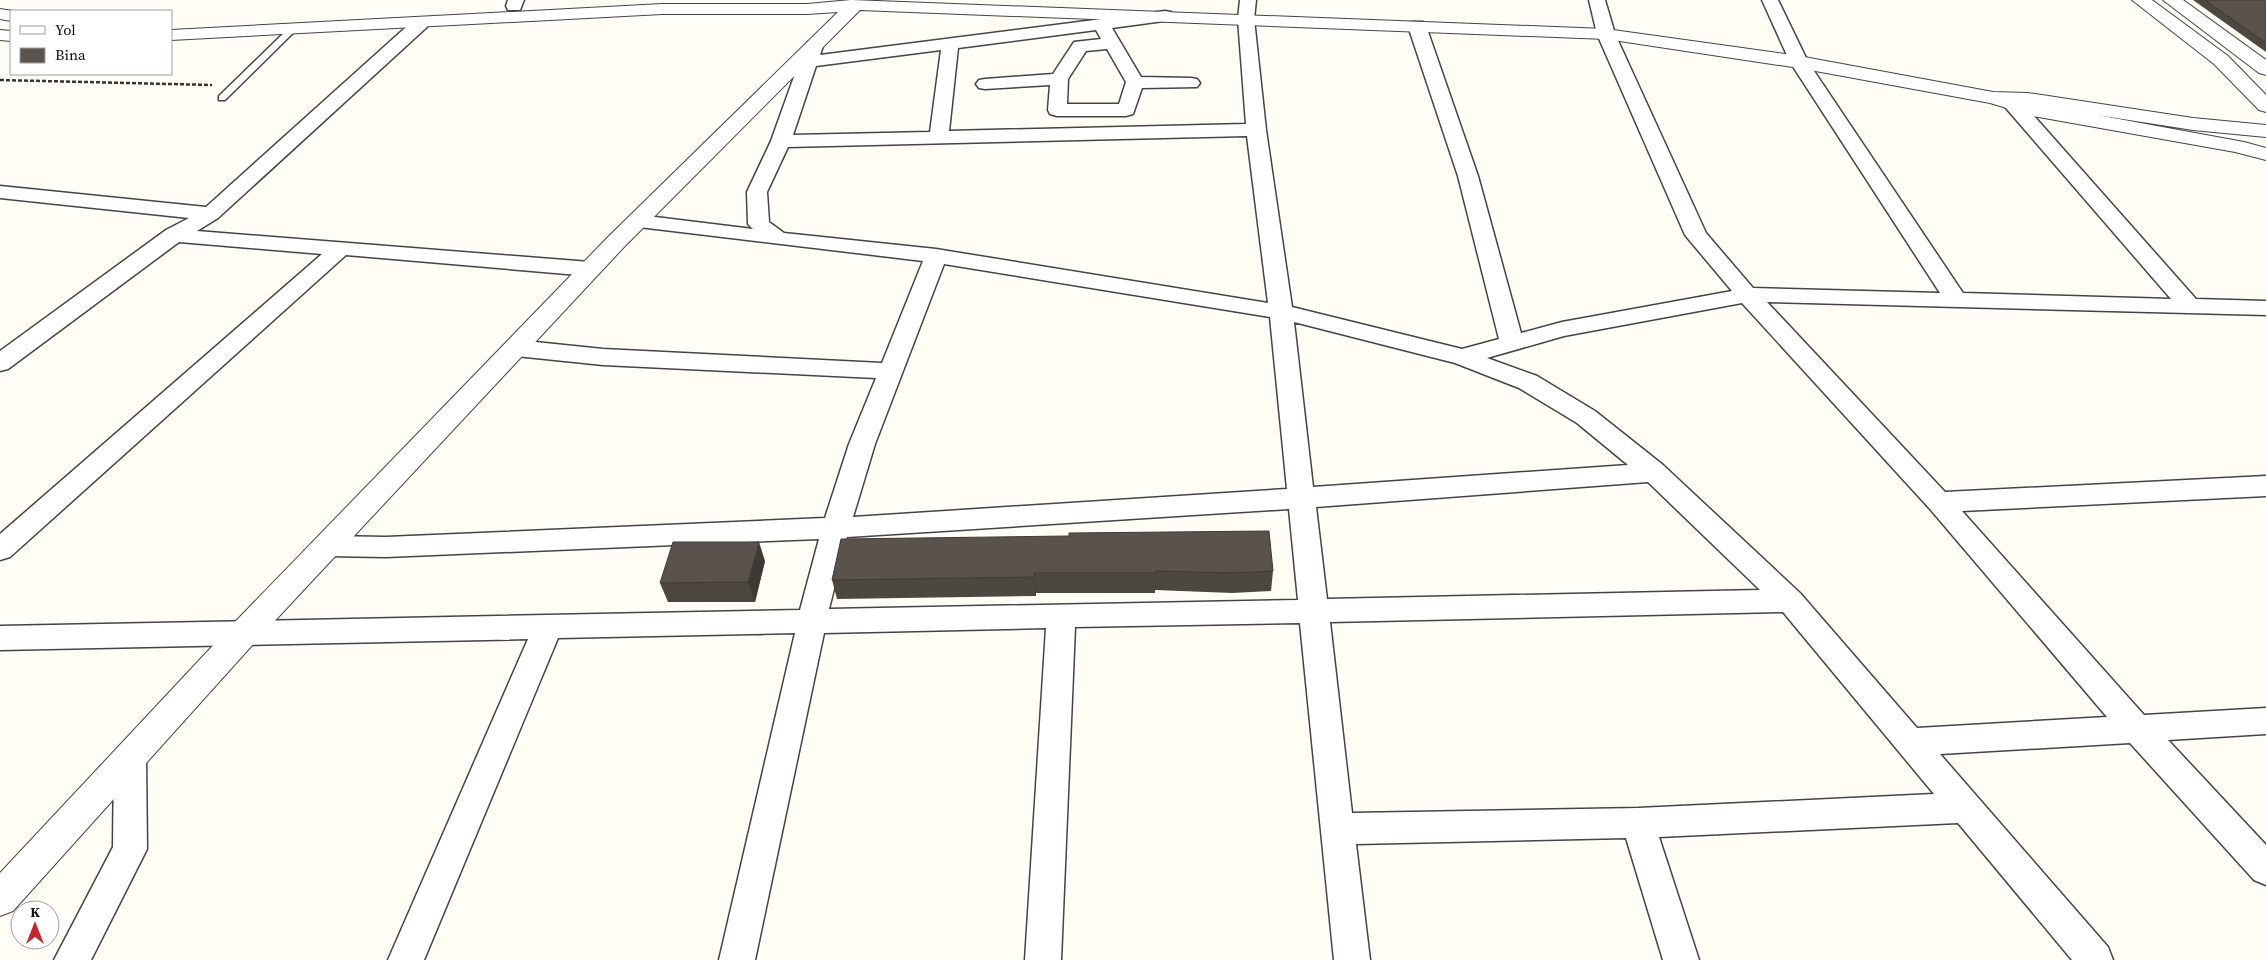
<svg xmlns="http://www.w3.org/2000/svg" width="2266" height="960" font-family="'Source Serif 4',serif">
  <rect width="100%" height="100%" fill="#fffdf5"/>
  <g fill="none" stroke-linecap="round" stroke-linejoin="round">
    <defs>
      <polygon id="service" points="289,28 296,30 225,100 219,100 219,96"/>
      <g id="minor">
        <polygon points="508,0 524,0 520,10 508,10 506,6"/>
        <path d="M1240 0H1256L1254 19 1266 130 1292 307 1462 349 1499 339 1458 176 1408 26 1411 22H1423L1426 26 1478 176 1521 333 1562 322 1732 291 1685 235 1597 34 1589 0H1605L1615 34 1706 233 1753 288 1940 293 1790 62 1762 0H1778L1808 62 1963 293 2171 299 2005 107 2003 103 2005 99 2012 97 2019 99 2196 299 2266 301V315L1767 302 1945 492 2266 476V496L1962 511 2144 715 2266 708V734L2168 740 2266 845V885L2254 880 2130 743 1940 754 2108 947 2113 960H2072L1958 823 1659 837 1699 960H1663L1626 838 1356 844 1370 960H1334L1300 623 1075 627 1061 960H1025L1046 628 824 633 755 960H719L795 633 558 638 424 960H388L528 639 0 650V626L800 610 819 539 386 557 327 556 317 553 313 546 317 539 327 536 386 537 825 518 849 444 876 378 603 365 516 356 508 353 504 348 508 343 516 340 603 349 882 363 923 261 639 227 632 225 629 221 632 217 639 215 753 229 748 224 747 192 771 141 805 46 808 42H820L823 46 820 55 1165 11 1171 12 1173 16 1171 20 1112 28 1141 77 1191 78 1197 79 1200 83 1197 87 1142 88 1133 114 1126 116H1057L1050 114 1048 110 1050 85 985 89 979 88 976 84 979 80 985 79 1053 74 1074 42 1101 39 1096 30 958 48 949 131 1246 124 1238 19ZM1107 49 1126 82 1119 104H1067L1068 79 1086 51ZM941 50 930 132 793 135 816 66ZM1247 136 1268 303 936 249 784 233 769 222 767 192 788 147ZM944 264 1270 317 1287 489 853 517 875 444ZM1742 303 1930 509 2107 717 1917 728 1800 593 1663 465 1595 411 1537 376 1487 358 1564 336ZM1294 322 1455 363 1519 388 1577 423 1628 465 1313 487ZM1648 482 1760 590 1327 599 1316 507ZM1289 509 1298 600 829 609 847 537ZM1783 612 1934 794 1638 808 1352 813 1330 622Z"/>
        <polygon points="421,18 427,19 429,23 427,27 218,218 197,231 590,262 598,264 601,269 598,274 590,276 346,255 10,557 0,560 0,534 322,254 179,242 8,369 0,371 0,351 166,230 189,218 0,198 0,186 206,207 415,19"/>
        <polygon points="130,743 141,747 146,757 147,849 91,960 54,960 113,847 114,757 119,747"/>
      </g>
      <g id="tertiary">
        <polygon points="851,0 1606,29 1799,56 1993,92 2028,93 2193,118 2266,125 2266,137 2193,130 2097,115 2244,142 2266,148 2266,160 2235,152 2033,116 1990,103 1799,68 1606,39 860,10 624,247 256,641 13,911 0,916 0,873 234,623 608,237 838,12 807,14 662,14 171,40 171,30 662,4 807,4"/>
        <polygon points="2132,0 2152,0 2228,56 2266,95 2266,112 2259,110 2214,64"/>
        <polygon points="2163,0 2183,0 2266,60 2266,75 2259,73"/>
        <polygon points="0,9 13,11 11,11 11,21 0,19"/>
        <polygon points="0,30 11,31 11,41 0,40"/>
      </g>
    </defs>
    <use href="#service" stroke="#444" stroke-width="3"/>
    <use href="#minor" stroke="#444" stroke-width="3"/>
    <use href="#tertiary" stroke="#444" stroke-width="2"/>
    <polyline stroke="#333" stroke-width="2.5" stroke-dasharray="4 2" stroke-linecap="butt" points="0,80 212,85"/>
    <use href="#service" fill="#fff" fill-rule="evenodd"/>
    <use href="#minor" fill="#fff" fill-rule="evenodd"/>
    <use href="#tertiary" fill="#fff" fill-rule="evenodd"/>
  </g>
  <g fill="#4d4742">
    <polygon points="2193,0 2266,0 2266,52"/>
    <polygon points="1069,536 1273,571 1271,591 1232,593 1155,590 1155,593 1036,593 1036,596 837,599 832,580"/>
    <polygon points="765,561 755,602 668,602 660,583"/>
  </g>
  <g fill="#3f3936">
    <polygon points="759,542 765,561 755,602 748,582"/>
    <polygon points="1034,573 1036,593 1036,596 1034,577"/>
  </g>
  <g fill="#5a524d" stroke="#3f3936">
    <polygon points="2205,0 2266,0 2266,43"/>
    <polygon points="1269,531 1273,571 1234,573 1155,571 1155,573 1034,573 1034,577 832,580 841,539 1069,536 1069,533"/>
    <polygon points="673,542 759,542 748,582 660,583"/>
  </g>
  <rect x="10" y="10" width="162" height="65" fill="#ffffff" stroke="#a0a0a0"/>
  <rect x="20" y="26" width="25" height="8" fill="#ffffff" stroke="#a0a0a0"/>
  <text x="55" y="35" font-size="15" fill="#111111">Yol</text>
  <rect x="20" y="48" width="25" height="15" fill="#5a524d" stroke="#a0a0a0"/>
  <text x="55" y="60" font-size="15" fill="#111111">Bina</text>
  <g transform="translate(35 925)"><circle r="24" fill="#ffffff" stroke="#a0a0a0"/>
  <path d="M0-4L9 19L0 12L-9 19Z" fill="#c4262e"/>
  <text y="-8" font-size="14" font-weight="bold" text-anchor="middle" fill="#111111">K</text>
  </g>
</svg>
